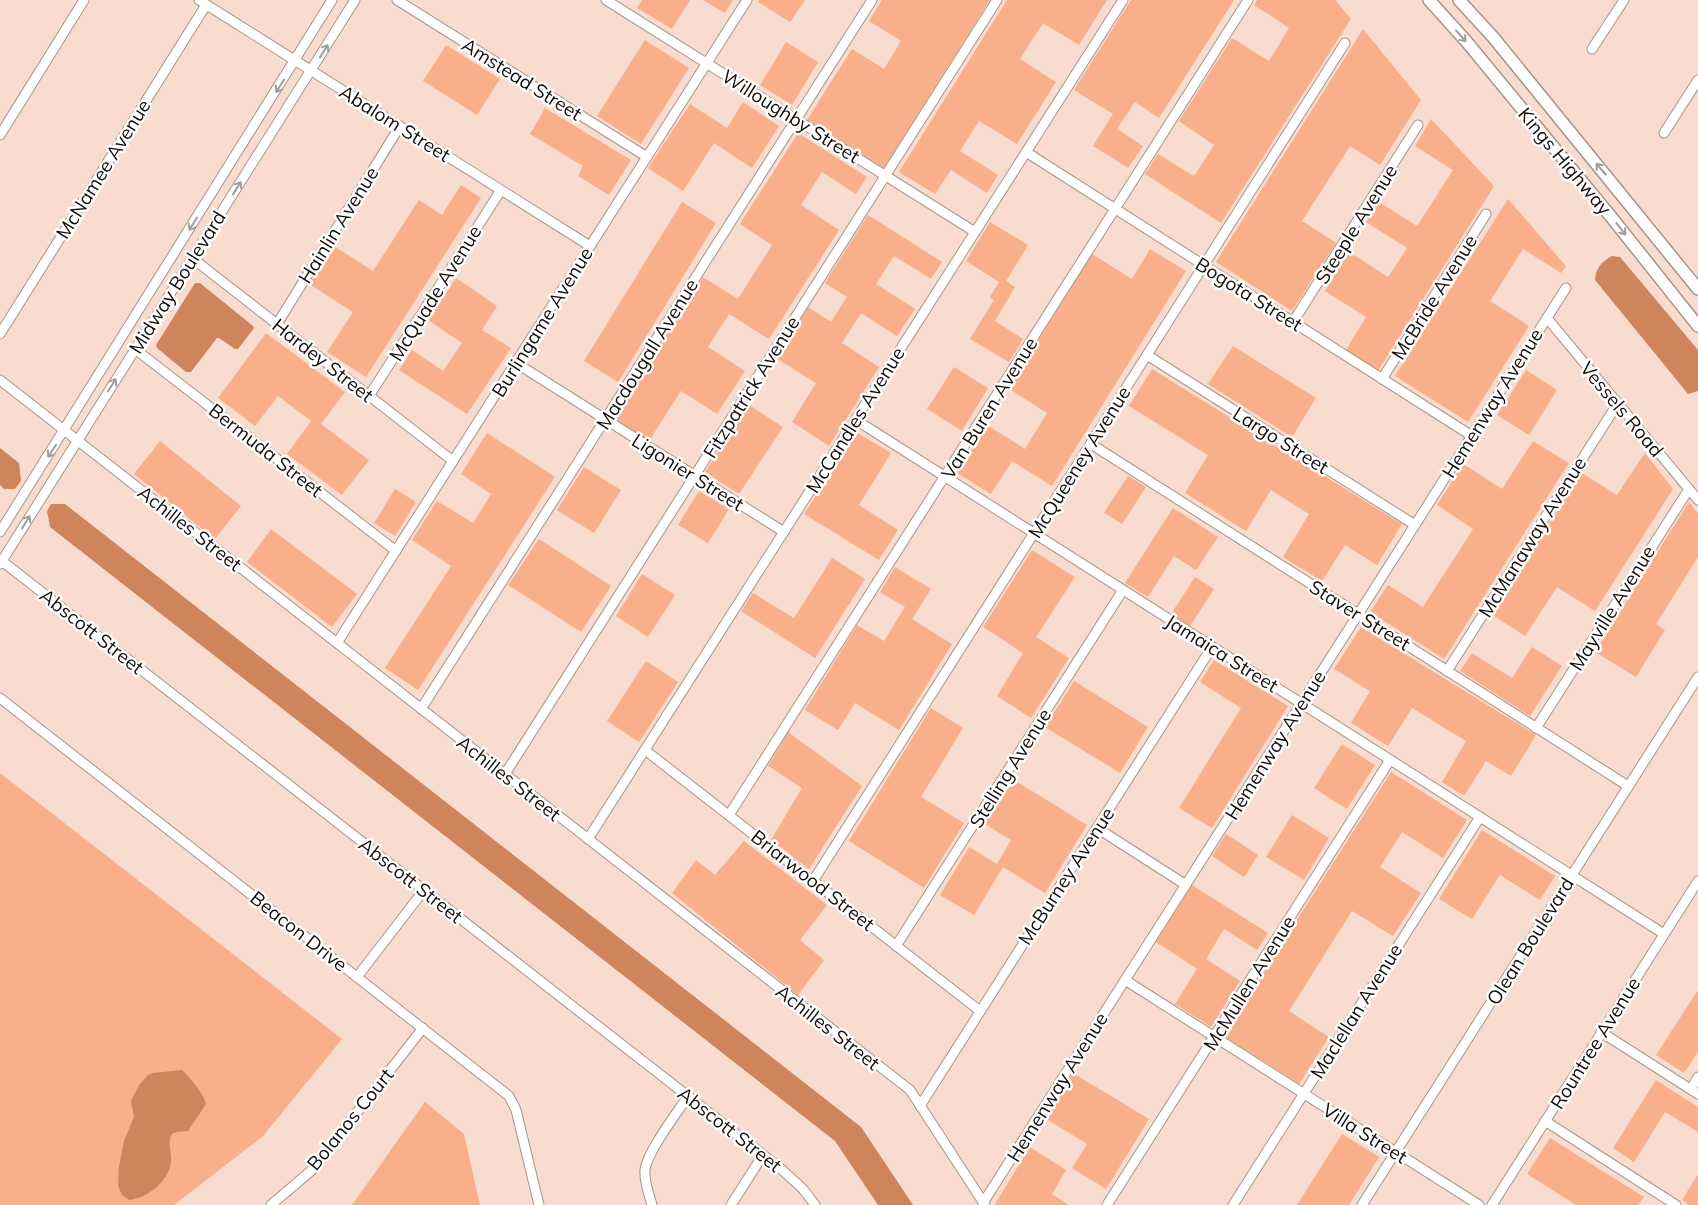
<svg xmlns="http://www.w3.org/2000/svg" width="1698" height="1205" font-family="Mulish,sans-serif">
  <rect width="100%" height="100%" fill="#f7dccf"/>
  <g fill="#f8af8a">
    <polygon points="642,0 690,0 672,29 637,8"/>
    <polygon points="703,0 733,0 725,13"/>
    <polygon points="759,0 805,0 790,22 758,2"/>
    <polygon points="882,0 990,0 884,168 807,120 852,49 884,69 901,41 869,21"/>
    <polygon points="1007,0 1107,0 1079,45 1043,23 1020,59 1056,82 1017,144 979,121 960,151 998,175 987,193 951,170 935,194 899,172"/>
    <polygon points="1131,0 1234,0 1159,118 1135,102 1117,129 1143,146 1128,168 1093,146 1113,114 1074,90"/>
    <polygon points="1257,0 1335,0 1351,19 1221,223 1145,174 1158,154 1194,176 1214,145 1179,121 1232,38 1269,61 1289,28 1254,5"/>
    <polygon points="1363,29 1421,100 1380,165 1350,146 1302,221 1336,243 1292,311 1216,262"/>
    <polygon points="645,40 689,68 641,144 597,116"/>
    <polygon points="786,42 818,62 792,105 760,85"/>
    <polygon points="446,45 500,79 477,115 423,81"/>
    <polygon points="743,102 779,126 752,168 714,143 683,191 648,168 690,104 727,128"/>
    <polygon points="545,108 631,160 609,195 578,176 583,166 530,134"/>
    <polygon points="1431,119 1494,186 1378,371 1346,350 1366,317 1325,291 1349,252 1388,277 1407,248 1366,222 1379,202 1417,226 1453,170 1415,146"/>
    <polygon points="798,133 867,177 856,194 822,172 801,205 839,230 769,339 729,314 708,347 745,371 717,414 681,391 649,441 612,418 703,277 738,299 772,245 740,224"/>
    <polygon points="461,185 481,198 366,377 327,352 353,312 309,284 334,246 373,271 419,200 442,215"/>
    <polygon points="1508,199 1566,266 1561,273 1523,249 1490,301 1529,326 1468,422 1395,376"/>
    <polygon points="682,202 716,223 618,382 584,361"/>
    <polygon points="868,215 942,262 931,279 894,256 876,284 915,309 897,336 861,313 842,343 879,367 829,446 792,422 816,383 776,358 808,307 831,322 847,297 825,283"/>
    <polygon points="990,222 1028,245 1006,281 1015,287 995,321 1023,339 1009,362 970,339 994,300 990,297 999,282 966,261"/>
    <polygon points="1150,249 1186,271 1052,486 1012,461 991,494 957,473 987,425 1025,449 1047,413 1008,388 1092,254 1132,279"/>
    <polygon points="456,278 497,306 482,330 511,348 467,414 399,370 412,350 443,371 462,343 428,320"/>
    <polygon points="266,333 345,392 321,424 369,460 342,495 287,454 311,421 278,396 255,426 218,398"/>
    <polygon points="1233,346 1316,398 1292,437 1208,384"/>
    <polygon points="954,367 988,388 962,431 927,409"/>
    <polygon points="1152,369 1402,524 1377,565 1345,545 1322,581 1283,557 1309,514 1271,490 1246,531 1185,493 1208,455 1129,406"/>
    <polygon points="1526,370 1557,390 1529,435 1497,415"/>
    <polygon points="749,405 783,427 739,494 705,472"/>
    <polygon points="856,432 891,453 859,505 898,530 879,560 804,514"/>
    <polygon points="487,433 555,477 418,690 385,668 451,566 412,540 437,501 473,523 491,494 461,474"/>
    <polygon points="160,441 241,506 215,539 134,474"/>
    <polygon points="1533,441 1569,463 1444,659 1370,612 1388,585 1423,607 1473,529 1437,505 1463,464 1502,489"/>
    <polygon points="1645,453 1673,489 1595,611 1557,587 1525,636 1491,614 1582,473 1617,495"/>
    <polygon points="584,467 621,490 594,533 557,510"/>
    <polygon points="1128,476 1146,487 1122,524 1104,513"/>
    <polygon points="395,489 416,502 395,536 374,523"/>
    <polygon points="699,491 729,509 708,543 678,525"/>
    <polygon points="1689,502 1698,514 1698,557 1656,624 1665,630 1636,677 1595,652"/>
    <polygon points="1173,508 1218,537 1196,570 1174,556 1148,597 1125,583"/>
    <polygon points="271,529 357,594 332,627 247,562"/>
    <polygon points="539,539 611,586 581,632 508,585"/>
    <polygon points="1032,550 1075,577 1036,637 1069,658 1031,718 997,696 1023,653 983,627"/>
    <polygon points="832,558 865,579 815,658 741,611 753,593 794,618"/>
    <polygon points="895,567 931,589 912,619 952,644 899,730 855,703 838,730 805,710 857,625 884,641 905,607 880,592"/>
    <polygon points="642,574 675,595 648,637 616,616"/>
    <polygon points="1195,577 1214,589 1190,626 1171,614"/>
    <polygon points="1361,627 1536,735 1511,776 1486,761 1464,796 1442,782 1466,741 1412,708 1388,746 1351,723 1370,691 1334,669"/>
    <polygon points="1532,647 1562,666 1530,716 1460,671 1472,653 1512,678"/>
    <polygon points="1214,660 1288,706 1212,828 1179,808 1241,708 1200,682"/>
    <polygon points="646,661 678,682 639,742 607,721"/>
    <polygon points="1074,681 1148,727 1120,773 1045,727"/>
    <polygon points="931,708 963,728 921,797 964,823 924,888 849,841"/>
    <polygon points="788,732 862,786 809,869 771,840 802,788 768,766"/>
    <polygon points="1342,744 1375,765 1347,809 1314,788"/>
    <polygon points="1391,772 1467,820 1443,858 1402,832 1380,867 1421,893 1393,936 1352,911 1289,1011 1329,1037 1299,1084 1223,1036"/>
    <polygon points="0,773 342,1039 263,1136 174,1205 0,1205"/>
    <polygon points="1011,778 1087,825 1045,893 1003,867 974,915 940,895 969,847 997,864 1011,840 983,823"/>
    <polygon points="1292,815 1329,838 1304,880 1266,857"/>
    <polygon points="1482,830 1555,876 1540,900 1500,875 1472,919 1439,899"/>
    <polygon points="1226,834 1258,855 1244,877 1212,856"/>
    <polygon points="744,841 827,905 800,940 824,960 798,995 672,893 696,860 715,875"/>
    <polygon points="1192,885 1268,933 1257,950 1224,929 1206,959 1240,981 1211,1027 1175,1004 1197,969 1156,942"/>
    <polygon points="1698,990 1698,1052 1684,1073 1656,1055"/>
    <polygon points="1073,1073 1149,1119 1106,1189 1072,1168 1087,1144 1045,1118"/>
    <polygon points="1656,1080 1698,1107 1698,1132 1665,1112 1634,1162 1613,1148"/>
    <polygon points="425,1102 464,1134 480,1205 352,1205"/>
    <polygon points="1342,1134 1379,1157 1349,1205 1297,1205"/>
    <polygon points="1550,1138 1644,1197 1638,1205 1576,1205 1527,1174"/>
    <polygon points="1030,1147 1066,1170 1052,1194 1069,1205 996,1205 995,1204"/>
    <polygon points="1698,1174 1698,1205 1689,1205 1682,1200"/>
  </g>
  <g fill="#d0845c">
    <path d="M1612 256 1620 257 1698 350V391L1688 394 1595 280C1596 268 1601 262 1612 256Z"/>
    <polygon points="195,283 200,283 253,326 254,328 238,349 235,349 219,338 217,338 191,372 186,372 157,348 156,345"/>
    <polygon points="0,448 19,463 21,481 15,489 4,489 0,485"/>
    <polygon points="51,504 65,504 861,1127 913,1205 878,1205 835,1141 50,527 47,511"/>
    <path d="M182 1070C188 1075 206 1097 206 1104L188 1131C183 1132 176 1131 172 1134 167 1140 172 1154 171 1162 169 1181 148 1198 129 1200L122 1195 118 1186 119 1166 124 1141 134 1117 131 1101 139 1085 148 1075 153 1073Z"/>
  </g>
  <g fill="none" stroke-linecap="round" stroke-linejoin="round">
    <defs>
      <g id="minor">
        <polyline points="199,0 590,246"/>
        <polyline points="397,0 647,157"/>
        <polyline points="606,0 975,232"/>
        <polyline points="1592,49 1624,0"/>
        <polyline points="1664,133 1698,80"/>
        <polyline points="0,135 84,0"/>
        <polyline points="1026,152 1472,436"/>
        <polyline points="192,258 453,461"/>
        <polyline points="1547,318 1698,500"/>
        <polyline points="1293,322 1418,125"/>
        <polyline points="277,324 400,126"/>
        <polyline points="0,334 206,5"/>
        <polyline points="135,349 396,551"/>
        <polyline points="1147,355 1415,525"/>
        <polyline points="516,363 784,532"/>
        <polyline points="1382,379 1486,214"/>
        <polyline points="0,380 910,1090 985,1205"/>
        <polyline points="369,396 501,190"/>
        <polyline points="856,420 1664,934"/>
        <polyline points="1091,444 1628,786"/>
        <polyline points="0,532 332,0"/>
        <polyline points="2,561 780,1168 803,1189 815,1205"/>
        <polyline points="0,564 355,0"/>
        <polyline points="337,643 747,0"/>
        <polyline points="1447,671 1618,403"/>
        <polyline points="0,698 509,1096 516,1110 539,1205"/>
        <polyline points="421,709 872,0"/>
        <polyline points="1536,728 1689,489"/>
        <polyline points="645,750 980,1011"/>
        <polyline points="505,774 997,0"/>
        <polyline points="729,815 1248,0"/>
        <polyline points="1097,828 1186,885"/>
        <polyline points="588,839 1123,0"/>
        <polyline points="813,881 1345,43"/>
        <polyline points="896,946 1123,590"/>
        <polyline points="357,977 424,890"/>
        <polyline points="1125,980 1479,1205"/>
        <polyline points="1601,1032 1698,1094"/>
        <polyline points="1691,1089 1698,1077"/>
        <polyline points="920,1106 1212,647"/>
        <polyline points="1545,1121 1676,1205"/>
        <polyline points="983,1203 1566,288"/>
        <polyline points="271,1205 312,1170 423,1028"/>
        <path d="M652 1205C649 1194 644 1182 645 1170 647 1152 677 1113 688 1096"/>
        <polyline points="731,1205 763,1155"/>
        <polyline points="1107,1205 1390,760"/>
        <polyline points="1233,1205 1480,817"/>
        <polyline points="1362,1205 1698,677"/>
        <polyline points="1492,1205 1698,881"/>
      </g>
      <g id="major">
        <polyline points="1429,0 1466,41 1612,218 1698,326"/>
        <polyline points="1459,0 1493,37 1698,289"/>
      </g>
    </defs>
    <use href="#minor" stroke="#ab9387" stroke-width="11"/>
    <use href="#major" stroke="#ab9387" stroke-width="14"/>
    <use href="#minor" stroke="#fff" stroke-width="9"/>
    <use href="#major" stroke="#fff" stroke-width="11"/>
  </g>
  <defs><path id="oneway-shaft" d="M-6 0H5M1.5-3L5.5 0L1.5 3" fill="none" stroke-width="1.6" stroke-linecap="round" stroke-linejoin="round" transform="scale(1.25)"/></defs>
  <g stroke="#a09d9b">
    <use href="#oneway-shaft" transform="translate(1461 36) rotate(49)"/>
    <use href="#oneway-shaft" transform="translate(324 51) rotate(-58)"/>
    <use href="#oneway-shaft" transform="translate(280 86) rotate(122)"/>
    <use href="#oneway-shaft" transform="translate(1601 169) rotate(-130)"/>
    <use href="#oneway-shaft" transform="translate(237 188) rotate(-58)"/>
    <use href="#oneway-shaft" transform="translate(193 224) rotate(122)"/>
    <use href="#oneway-shaft" transform="translate(1621 229) rotate(52)"/>
    <use href="#oneway-shaft" transform="translate(112 385) rotate(-58)"/>
    <use href="#oneway-shaft" transform="translate(52 451) rotate(123)"/>
    <use href="#oneway-shaft" transform="translate(26 522) rotate(-58)"/>
  </g>
  <g text-anchor="middle" dominant-baseline="central" stroke-width="5" stroke-linejoin="round" paint-order="stroke">
    <g font-size="19" fill="#120a06" stroke="#fff">
      <text transform="translate(522 79) rotate(32)">Amstead Street</text>
      <text transform="translate(791 116) rotate(32)">Willoughby Street</text>
      <text transform="translate(395 123) rotate(32)">Abalom Street</text>
      <text transform="translate(1565 161) rotate(50)">Kings Highway</text>
      <text transform="translate(103 169) rotate(-58)">McNamee Avenue</text>
      <text transform="translate(1356 224) rotate(-58)">Steeple Avenue</text>
      <text transform="translate(338 225) rotate(-58)">Hainlin Avenue</text>
      <text transform="translate(177 282) rotate(-58)">Midway Boulevard</text>
      <text transform="translate(435 293) rotate(-58)">McQuade Avenue</text>
      <text transform="translate(1249 294) rotate(32)">Bogota Street</text>
      <text transform="translate(1434 297) rotate(-58)">McBride Avenue</text>
      <text transform="translate(542 322) rotate(-58)">Burlingame Avenue</text>
      <text transform="translate(647 354) rotate(-58)">Macdougall Avenue</text>
      <text transform="translate(323 360) rotate(38)">Hardey Street</text>
      <text transform="translate(751 387) rotate(-58)">Fitzpatrick Avenue</text>
      <text transform="translate(1492 403) rotate(-58)">Hemenway Avenue</text>
      <text transform="translate(989 408) rotate(-58)">Van Buren Avenue</text>
      <text transform="translate(1622 409) rotate(50)">Vessels Road</text>
      <text transform="translate(855 420) rotate(-58)">McCandles Avenue</text>
      <text transform="translate(1281 440) rotate(32)">Largo Street</text>
      <text transform="translate(266 450) rotate(38)">Bermuda Street</text>
      <text transform="translate(1079 462) rotate(-58)">McQueeney Avenue</text>
      <text transform="translate(688 472) rotate(32)">Ligonier Street</text>
      <text transform="translate(190 528) rotate(38)">Achilles Street</text>
      <text transform="translate(1532 537) rotate(-58)">McManaway Avenue</text>
      <text transform="translate(1612 608) rotate(-58)">Mayville Avenue</text>
      <text transform="translate(1360 615) rotate(32)">Staver Street</text>
      <text transform="translate(92 631) rotate(38)">Abscott Street</text>
      <text transform="translate(1222 653) rotate(32)">Jamaica Street</text>
      <text transform="translate(1275 745) rotate(-58)">Hemenway Avenue</text>
      <text transform="translate(1010 768) rotate(-58)">Stelling Avenue</text>
      <text transform="translate(509 778) rotate(38)">Achilles Street</text>
      <text transform="translate(1066 876) rotate(-57)">McBurney Avenue</text>
      <text transform="translate(411 880) rotate(38)">Abscott Street</text>
      <text transform="translate(813 880) rotate(38)">Briarwood Street</text>
      <text transform="translate(299 931) rotate(38)">Beacon Drive</text>
      <text transform="translate(1530 941) rotate(-58)">Olean Boulevard</text>
      <text transform="translate(1249 983) rotate(-58)">McMullen Avenue</text>
      <text transform="translate(1356 1011) rotate(-58)">Maclellan Avenue</text>
      <text transform="translate(828 1027) rotate(38)">Achilles Street</text>
      <text transform="translate(1595 1043) rotate(-58)">Rountree Avenue</text>
      <text transform="translate(1057 1087) rotate(-58)">Hemenway Avenue</text>
      <text transform="translate(350 1119) rotate(-51)">Bolanos Court</text>
      <text transform="translate(730 1129) rotate(38)">Abscott Street</text>
      <text transform="translate(1365 1133) rotate(32)">Villa Street</text>
    </g>
  </g>
</svg>
